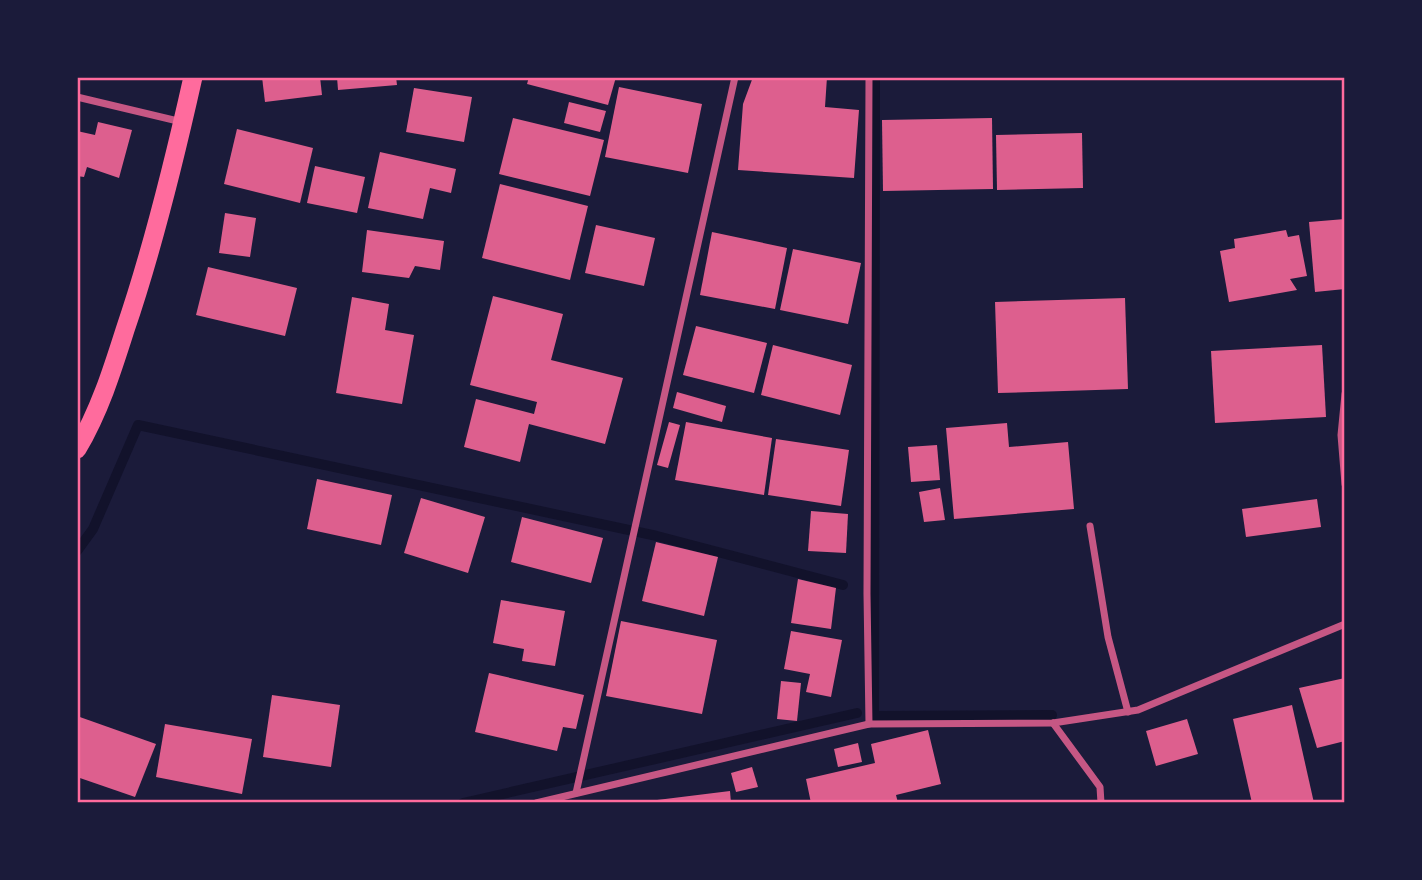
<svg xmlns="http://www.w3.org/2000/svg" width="1422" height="880" font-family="Overpass,sans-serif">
  <rect width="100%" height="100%" fill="#1b1b3a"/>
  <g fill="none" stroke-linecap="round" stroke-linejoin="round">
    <g stroke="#12122b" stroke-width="10">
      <polyline points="875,77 874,716 1052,715"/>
      <polyline points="77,551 93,529 138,425 657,536 843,585"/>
      <polyline points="463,803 857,713"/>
    </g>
  </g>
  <g fill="#dd5f8e">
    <polygon points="262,77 320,77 322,95 265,102"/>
    <polygon points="337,77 396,77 397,85 338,90"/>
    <polygon points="529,77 616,77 608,105 527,84"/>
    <polygon points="753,77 827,77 825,107 859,110 854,178 738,170 743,104"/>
    <polygon points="619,87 702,104 688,173 605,157"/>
    <polygon points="414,88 472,97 464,142 406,132"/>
    <polygon points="569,102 606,111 600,132 564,123"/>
    <polygon points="513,118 604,140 590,196 499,174"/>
    <polygon points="992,118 993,189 883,191 882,120"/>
    <polygon points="98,122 132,130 119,178 87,167 84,177 77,176 77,131 95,135"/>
    <polygon points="237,129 313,148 300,203 224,184"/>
    <polygon points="1082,133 1083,188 997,190 996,135"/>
    <polygon points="380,152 456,169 451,193 430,188 423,219 368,208"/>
    <polygon points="315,166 365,177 357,213 307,203"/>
    <polygon points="500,184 588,206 570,280 482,258"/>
    <polygon points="225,213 256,218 250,257 219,253"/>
    <polygon points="1345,219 1345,289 1315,292 1309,222"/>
    <polygon points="596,225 655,238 644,286 585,273"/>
    <polygon points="367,230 444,241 440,270 415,266 409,278 362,272"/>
    <polygon points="1286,230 1288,237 1299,235 1307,276 1290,279 1297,290 1229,302 1220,251 1235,248 1234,239"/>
    <polygon points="712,232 787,248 775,309 700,295"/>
    <polygon points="793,249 861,263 848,324 780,310"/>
    <polygon points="208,267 297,288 285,336 196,315"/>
    <polygon points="493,296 563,314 551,360 623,378 605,444 529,424 520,462 464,447 476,399 534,414 537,402 470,385"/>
    <polygon points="352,297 389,304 385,330 414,335 402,404 336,393"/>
    <polygon points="1125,298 1128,389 998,393 995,302"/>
    <polygon points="696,326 767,343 754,393 683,375"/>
    <polygon points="773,345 852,365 840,415 761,395"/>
    <polygon points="1322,345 1326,417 1215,423 1211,351"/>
    <polygon points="677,392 726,406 722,422 673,408"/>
    <polygon points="669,422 680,425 668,468 657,465"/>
    <polygon points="686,422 772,438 764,495 675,480"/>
    <polygon points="1007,423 1009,447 1068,442 1074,509 954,519 946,428"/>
    <polygon points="776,439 849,450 841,506 768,495"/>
    <polygon points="937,445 940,480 911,482 908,447"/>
    <polygon points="317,479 392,495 381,545 307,529"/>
    <polygon points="940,488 945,520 924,522 919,492"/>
    <polygon points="421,498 485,517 468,573 404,553"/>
    <polygon points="1317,499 1321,527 1246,537 1242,509"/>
    <polygon points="811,511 848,514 846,553 808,551"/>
    <polygon points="522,517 603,538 591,583 511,562"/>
    <polygon points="656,542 718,557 704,616 642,601"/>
    <polygon points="798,579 836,588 831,629 791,623"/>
    <polygon points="501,600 565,611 555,666 522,661 524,649 493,643"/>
    <polygon points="621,621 717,640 702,714 606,696"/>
    <polygon points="791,631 842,640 831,697 806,692 810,674 784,669"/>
    <polygon points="489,673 584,695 576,729 563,727 557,751 475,732"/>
    <polygon points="1345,678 1345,741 1317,748 1299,688"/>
    <polygon points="781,681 801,683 797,721 777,719"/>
    <polygon points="272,695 340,705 331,767 263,757"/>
    <polygon points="1292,705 1314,803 1252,803 1233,719"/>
    <polygon points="77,716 156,744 135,797 77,777"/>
    <polygon points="1187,719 1198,754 1156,766 1146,731"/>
    <polygon points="165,724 252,739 242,794 156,777"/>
    <polygon points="928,730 941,784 896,795 898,803 811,803 806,779 875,763 871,744"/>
    <polygon points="858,743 862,762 838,767 834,749"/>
    <polygon points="752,767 758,787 736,792 731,773"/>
    <polygon points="730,791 731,803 657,803 657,800"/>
  </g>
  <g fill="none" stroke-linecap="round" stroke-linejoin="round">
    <g stroke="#c65784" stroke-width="7">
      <polyline points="869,77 867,594 869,724"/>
      <polyline points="77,97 182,122"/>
      <polyline points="1345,394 1341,435 1345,484"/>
      <polyline points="1090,526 1108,637 1128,712"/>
      <polyline points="1053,723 1100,787 1101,803"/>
      <polyline points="576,793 735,77"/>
      <polyline points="536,803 869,724 1053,723 1138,710 1345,624"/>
    </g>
    <path stroke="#ff6b9d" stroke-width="19" d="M77 449C99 412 112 371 125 330 153 248 174 162 193 77"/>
  </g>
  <rect width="1422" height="880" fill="none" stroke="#1b1b3a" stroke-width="158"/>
  <rect x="79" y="79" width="1264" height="722" fill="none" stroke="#ff6b9d" stroke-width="2.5"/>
</svg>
